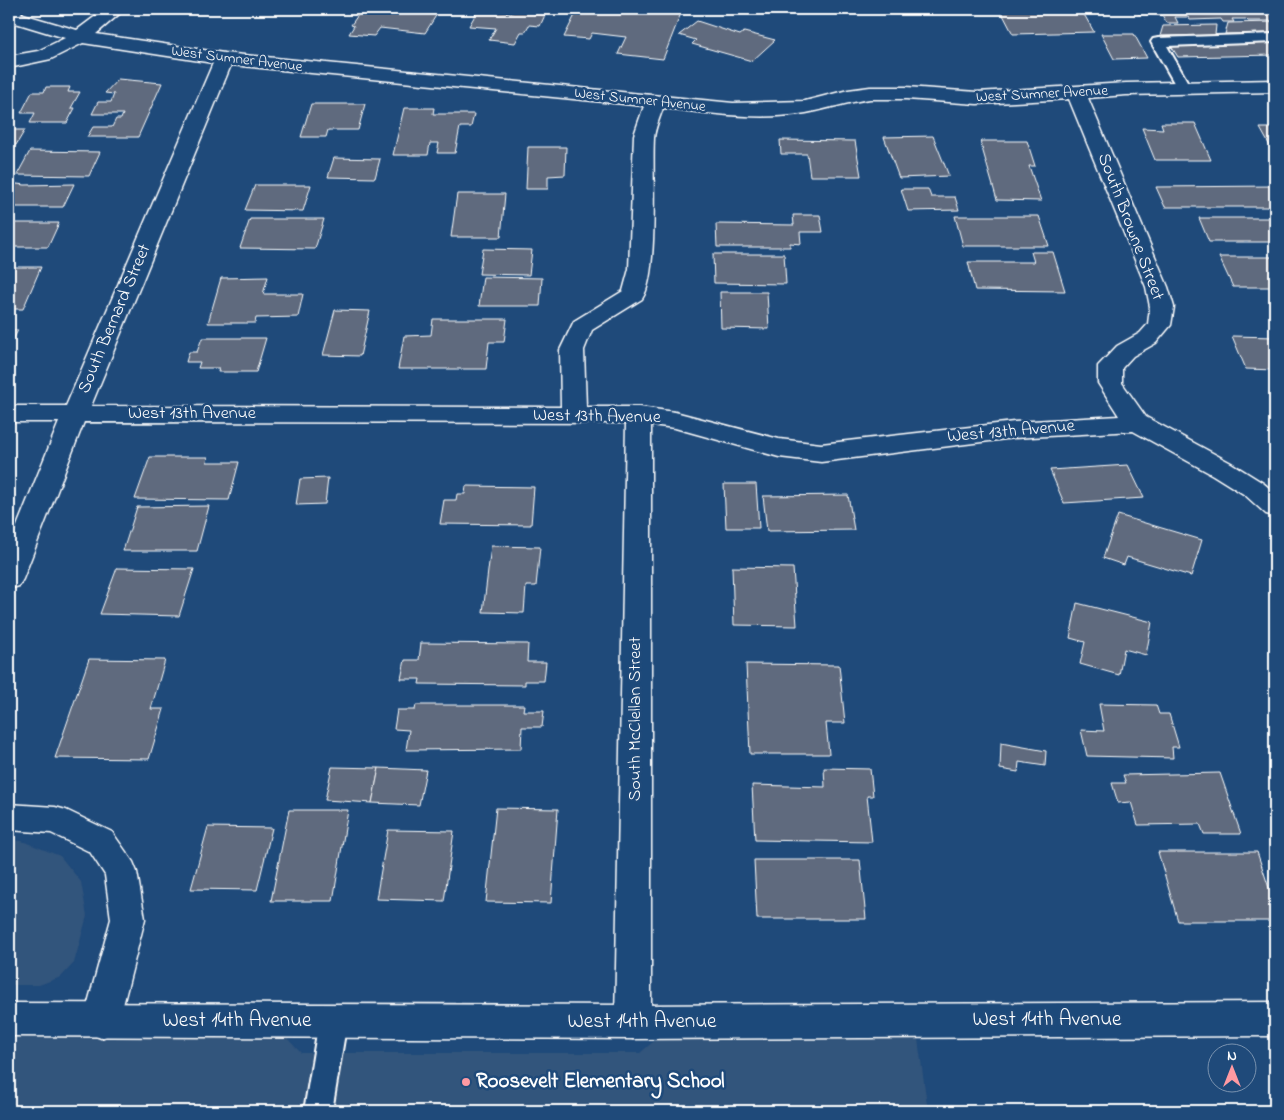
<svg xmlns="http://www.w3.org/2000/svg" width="1284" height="1120" font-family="'Indie Flower',sans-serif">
  <rect width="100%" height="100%" fill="#1f4a7a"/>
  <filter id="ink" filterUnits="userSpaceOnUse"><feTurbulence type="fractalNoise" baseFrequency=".02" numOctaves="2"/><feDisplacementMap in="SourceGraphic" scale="10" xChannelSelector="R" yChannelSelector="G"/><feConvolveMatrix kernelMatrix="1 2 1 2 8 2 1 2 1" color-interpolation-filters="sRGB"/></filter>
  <g filter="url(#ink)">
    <g fill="#32547b">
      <polygon points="9,840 22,841 60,856 81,882 87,916 74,963 61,977 39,985 9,985"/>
      <polygon points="917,1032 928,1111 9,1111 9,1034 283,1034 301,1053 640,1053 661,1035"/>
    </g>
    <g fill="#5e6b7e" stroke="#fff">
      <polygon points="391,9 437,14 425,33 380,28 374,36 349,34 354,26 351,25 360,12 387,15"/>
      <polygon points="514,9 536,10 534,14 545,15 540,26 529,25 525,32 521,32 515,43 489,40 496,28 469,26 478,10 512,13"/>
      <polygon points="578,9 638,9 681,13 663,59 618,54 626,37 592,33 589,39 564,37"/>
      <polygon points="1000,9 1081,9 1094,32 1013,34"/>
      <polygon points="1135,9 1275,9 1275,21 1248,21 1246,19 1232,19 1234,22 1223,22 1221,19 1190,20 1188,17 1175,17 1178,23 1167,23 1162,15 1138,14"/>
      <polygon points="697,21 740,35 744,32 775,40 752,61 692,44 696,40 679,35"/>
      <polygon points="1275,22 1275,33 1225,34 1228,23"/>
      <polygon points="1216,25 1215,35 1160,36 1163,26"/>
      <polygon points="1101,34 1134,34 1147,58 1114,59"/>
      <polygon points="1275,43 1275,55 1178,57 1171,46"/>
      <polygon points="118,79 162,83 138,137 87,137 93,127 112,127 116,119 121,119 123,114 92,114 98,102 111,102 114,94 105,93"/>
      <polygon points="46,87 70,87 68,92 80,92 71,108 75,108 67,123 30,123 35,113 21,113 32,92 44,92"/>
      <polygon points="311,104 365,104 358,130 328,130 326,137 301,137"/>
      <polygon points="404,108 434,108 433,114 474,114 471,127 460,127 455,153 437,153 439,143 430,143 428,155 393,155"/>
      <polygon points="1161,123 1195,123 1211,160 1155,160 1142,128 1163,129"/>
      <polygon points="1260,128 1275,128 1275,155"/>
      <polygon points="9,130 25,130 16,145 9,145"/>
      <polygon points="933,136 949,176 899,178 884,137"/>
      <polygon points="780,140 855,141 861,176 810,176 807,154 781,154"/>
      <polygon points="980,141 1027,141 1035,166 1029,166 1041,201 997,200"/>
      <polygon points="528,147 566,147 565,175 548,176 548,189 526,189"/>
      <polygon points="30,151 100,152 89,176 17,175"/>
      <polygon points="334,158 380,159 375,178 328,177"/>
      <polygon points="9,183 25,185 74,184 63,207 9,207"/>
      <polygon points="255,185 311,185 303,211 245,210"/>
      <polygon points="1275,186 1275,207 1165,207 1156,187"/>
      <polygon points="901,189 928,189 931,197 955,197 959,210 908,211"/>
      <polygon points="457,194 505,194 501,237 451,237"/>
      <polygon points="793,215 820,215 823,232 800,232 801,244 790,243 790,247 717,247 716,224 794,225"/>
      <polygon points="955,216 1039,216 1049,246 963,246"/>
      <polygon points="1199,218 1270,218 1275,227 1275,242 1209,242"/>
      <polygon points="250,219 324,219 315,249 240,248"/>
      <polygon points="9,223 59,223 48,247 9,247"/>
      <polygon points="483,249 532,250 529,275 479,274"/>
      <polygon points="1031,252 1053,252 1065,291 975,290 968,262 1034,262"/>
      <polygon points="713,254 784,254 786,284 714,283"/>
      <polygon points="1219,257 1275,257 1275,287 1233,287"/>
      <polygon points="9,267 41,267 23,309 9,309"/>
      <polygon points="268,277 263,294 303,294 298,317 256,318 255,323 208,323 221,278"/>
      <polygon points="483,277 542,278 540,306 479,306"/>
      <polygon points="720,292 767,292 769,329 721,328"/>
      <polygon points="335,310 370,311 360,356 323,355"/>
      <polygon points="433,319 507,319 504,342 489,342 486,369 398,369 404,336 431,335"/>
      <polygon points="9,330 18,330 9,348"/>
      <polygon points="1232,336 1275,337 1275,370 1246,369"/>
      <polygon points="202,338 266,338 256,372 218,372 219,368 198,368 200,362 186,362 189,352 197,352"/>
      <polygon points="150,457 208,457 207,462 239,462 229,500 135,499"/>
      <polygon points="1128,465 1144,498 1064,503 1050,470"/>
      <polygon points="328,478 325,504 296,505 300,479"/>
      <polygon points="724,484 756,484 759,528 726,528"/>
      <polygon points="466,486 534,487 531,525 440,524 444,500 456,500 457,494 465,494"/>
      <polygon points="848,495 854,530 767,531 763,496"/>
      <polygon points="209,506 197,551 123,551 137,507"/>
      <polygon points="1118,515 1202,540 1191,576 1127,557 1124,565 1103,558"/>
      <polygon points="491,546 540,547 536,586 526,586 524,613 483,612"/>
      <polygon points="732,567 793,568 797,626 734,625"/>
      <polygon points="117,568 194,569 179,616 100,614"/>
      <polygon points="1077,603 1152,622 1146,655 1124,649 1119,675 1080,664 1085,642 1070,638"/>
      <polygon points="421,643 528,644 527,662 546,662 544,681 525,681 525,685 419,684 420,679 401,679 405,660 419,660"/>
      <polygon points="89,659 165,660 151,709 164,709 149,759 55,758"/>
      <polygon points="746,664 839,665 845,723 826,723 829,754 750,754"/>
      <polygon points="1099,704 1156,705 1159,714 1169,714 1179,747 1172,747 1173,758 1087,756 1081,730 1104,731"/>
      <polygon points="416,705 524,705 523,711 544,711 542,727 522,727 521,749 406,750 409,730 394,729 397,710 415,710"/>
      <polygon points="1001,743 1046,751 1045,766 1019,762 1018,772 1000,769"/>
      <polygon points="332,767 379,768 372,803 325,800"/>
      <polygon points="379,768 426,770 419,805 372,803"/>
      <polygon points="824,768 870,769 873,796 867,796 872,842 755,840 752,785 825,787"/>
      <polygon points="1220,773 1241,834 1204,834 1200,824 1138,825 1131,802 1118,803 1112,783 1126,783 1123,775"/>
      <polygon points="496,808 558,809 551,903 486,902"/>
      <polygon points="289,810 348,810 333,901 271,901"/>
      <polygon points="208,827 272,828 257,890 191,889"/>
      <polygon points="388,830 454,831 444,901 376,899"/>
      <polygon points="1158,852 1257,852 1275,906 1275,921 1178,921"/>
      <polygon points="754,860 860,860 866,919 757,919"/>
    </g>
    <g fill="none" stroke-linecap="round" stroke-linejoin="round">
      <defs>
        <g id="service">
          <polygon points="1275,34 1275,42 1167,46 1191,88 1189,91 1179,91 1177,88 1151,42 1153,39 1158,38"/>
          <polygon points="333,1008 343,1012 347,1021 332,1111 304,1111 319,1021 323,1012"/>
        </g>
        <g id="minor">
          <path d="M105 9H125L96 34 224 53 733 103 805 101 848 90 870 87H906L977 92 1126 83 1275 80V92L1126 95 1088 98 1168 287 1174 307 1171 325 1156 343 1133 356 1122 368V383L1146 417 1231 463 1263 483 1275 493V516L1266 514 1245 495 1213 475 1133 431 1014 438 821 462 779 457 675 428 651 425V1022L646 1034 633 1039 620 1034 615 1022 626 423 84 422 23 579 19 586 9 589V546L59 422H9V406H66L213 63 83 43 51 59 9 68V56L38 51 65 38 9 21V10L77 30ZM231 65 644 106 634 135 629 269 623 291 574 321 560 350 561 407 91 406ZM870 99H906L977 104 1069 99 1146 287 1150 307 1148 324 1140 333 1117 346 1098 366V383L1119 416 1014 422 821 444 779 439 675 412 639 407H586L584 350 592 330 642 299C659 275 652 172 654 138 655 128 660 117 663 108 709 113 759 121 806 113 827 109 848 102 870 99Z"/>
          <polygon points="9,804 55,807 66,810 112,832 133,862 137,872 145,919 119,1021 114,1033 101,1038 88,1033 83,1021 111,919 105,875 90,852 51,833 9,830"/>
        </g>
        <g id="tertiary">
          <polygon points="9,9 24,9 21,13 9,16"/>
          <polygon points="1275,1002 1275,1036 633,1039 9,1036 9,1003 633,1005"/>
        </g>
      </defs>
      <use href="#service" stroke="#fff" stroke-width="4"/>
      <use href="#minor" stroke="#fff" stroke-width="3"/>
      <use href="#tertiary" stroke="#fff" stroke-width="3"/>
      <use href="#service" fill="#1f4a7a" fill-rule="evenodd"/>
      <use href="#minor" fill="#1f4a7a" fill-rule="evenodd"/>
      <use href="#tertiary" fill="#1f4a7a" fill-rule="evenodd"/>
    </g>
  </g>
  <circle fill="#ff9aa2" stroke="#1f4a7a" stroke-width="2" cx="466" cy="1082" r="5"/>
  <g text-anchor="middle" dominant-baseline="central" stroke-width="5" stroke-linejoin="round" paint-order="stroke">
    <g font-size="15" fill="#fff" stroke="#1f4a7a">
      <text transform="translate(237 59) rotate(7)">West Sumner Avenue</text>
      <text transform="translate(1042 94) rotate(-3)">West Sumner Avenue</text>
      <text transform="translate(640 100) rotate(6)">West Sumner Avenue</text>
    </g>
    <g font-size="18" fill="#fff" stroke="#1f4a7a">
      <text transform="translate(1130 227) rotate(69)">South Browne Street</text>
      <text transform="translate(115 319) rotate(-67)">South Bernard Street</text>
      <text x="192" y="414">West 13th Avenue</text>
      <text transform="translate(597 417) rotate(1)">West 13th Avenue</text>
      <text transform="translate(1011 432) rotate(-5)">West 13th Avenue</text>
      <text transform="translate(636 719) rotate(-90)">South McClellan Street</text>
    </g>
    <g font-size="21" fill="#fff" stroke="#1f4a7a">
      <text x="1047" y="1020">West 14th Avenue</text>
      <text x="237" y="1021">West 14th Avenue</text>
      <text x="642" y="1022">West 14th Avenue</text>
    </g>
    <g font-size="21" font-weight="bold" fill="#fff" stroke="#1f4a7a" text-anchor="start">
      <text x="476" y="1082">Roosevelt Elementary School</text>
    </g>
  </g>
  <rect width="1284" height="1120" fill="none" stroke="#1f4a7a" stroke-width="30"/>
  <rect x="15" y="15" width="1254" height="1090" fill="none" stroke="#fff" stroke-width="2" filter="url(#ink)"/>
  <g transform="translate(1232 1068)"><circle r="24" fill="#1f4a7a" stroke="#7992af"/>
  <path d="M0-4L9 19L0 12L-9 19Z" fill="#ff9aa2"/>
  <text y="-8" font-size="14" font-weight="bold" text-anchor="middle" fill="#ffffff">N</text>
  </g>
</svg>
